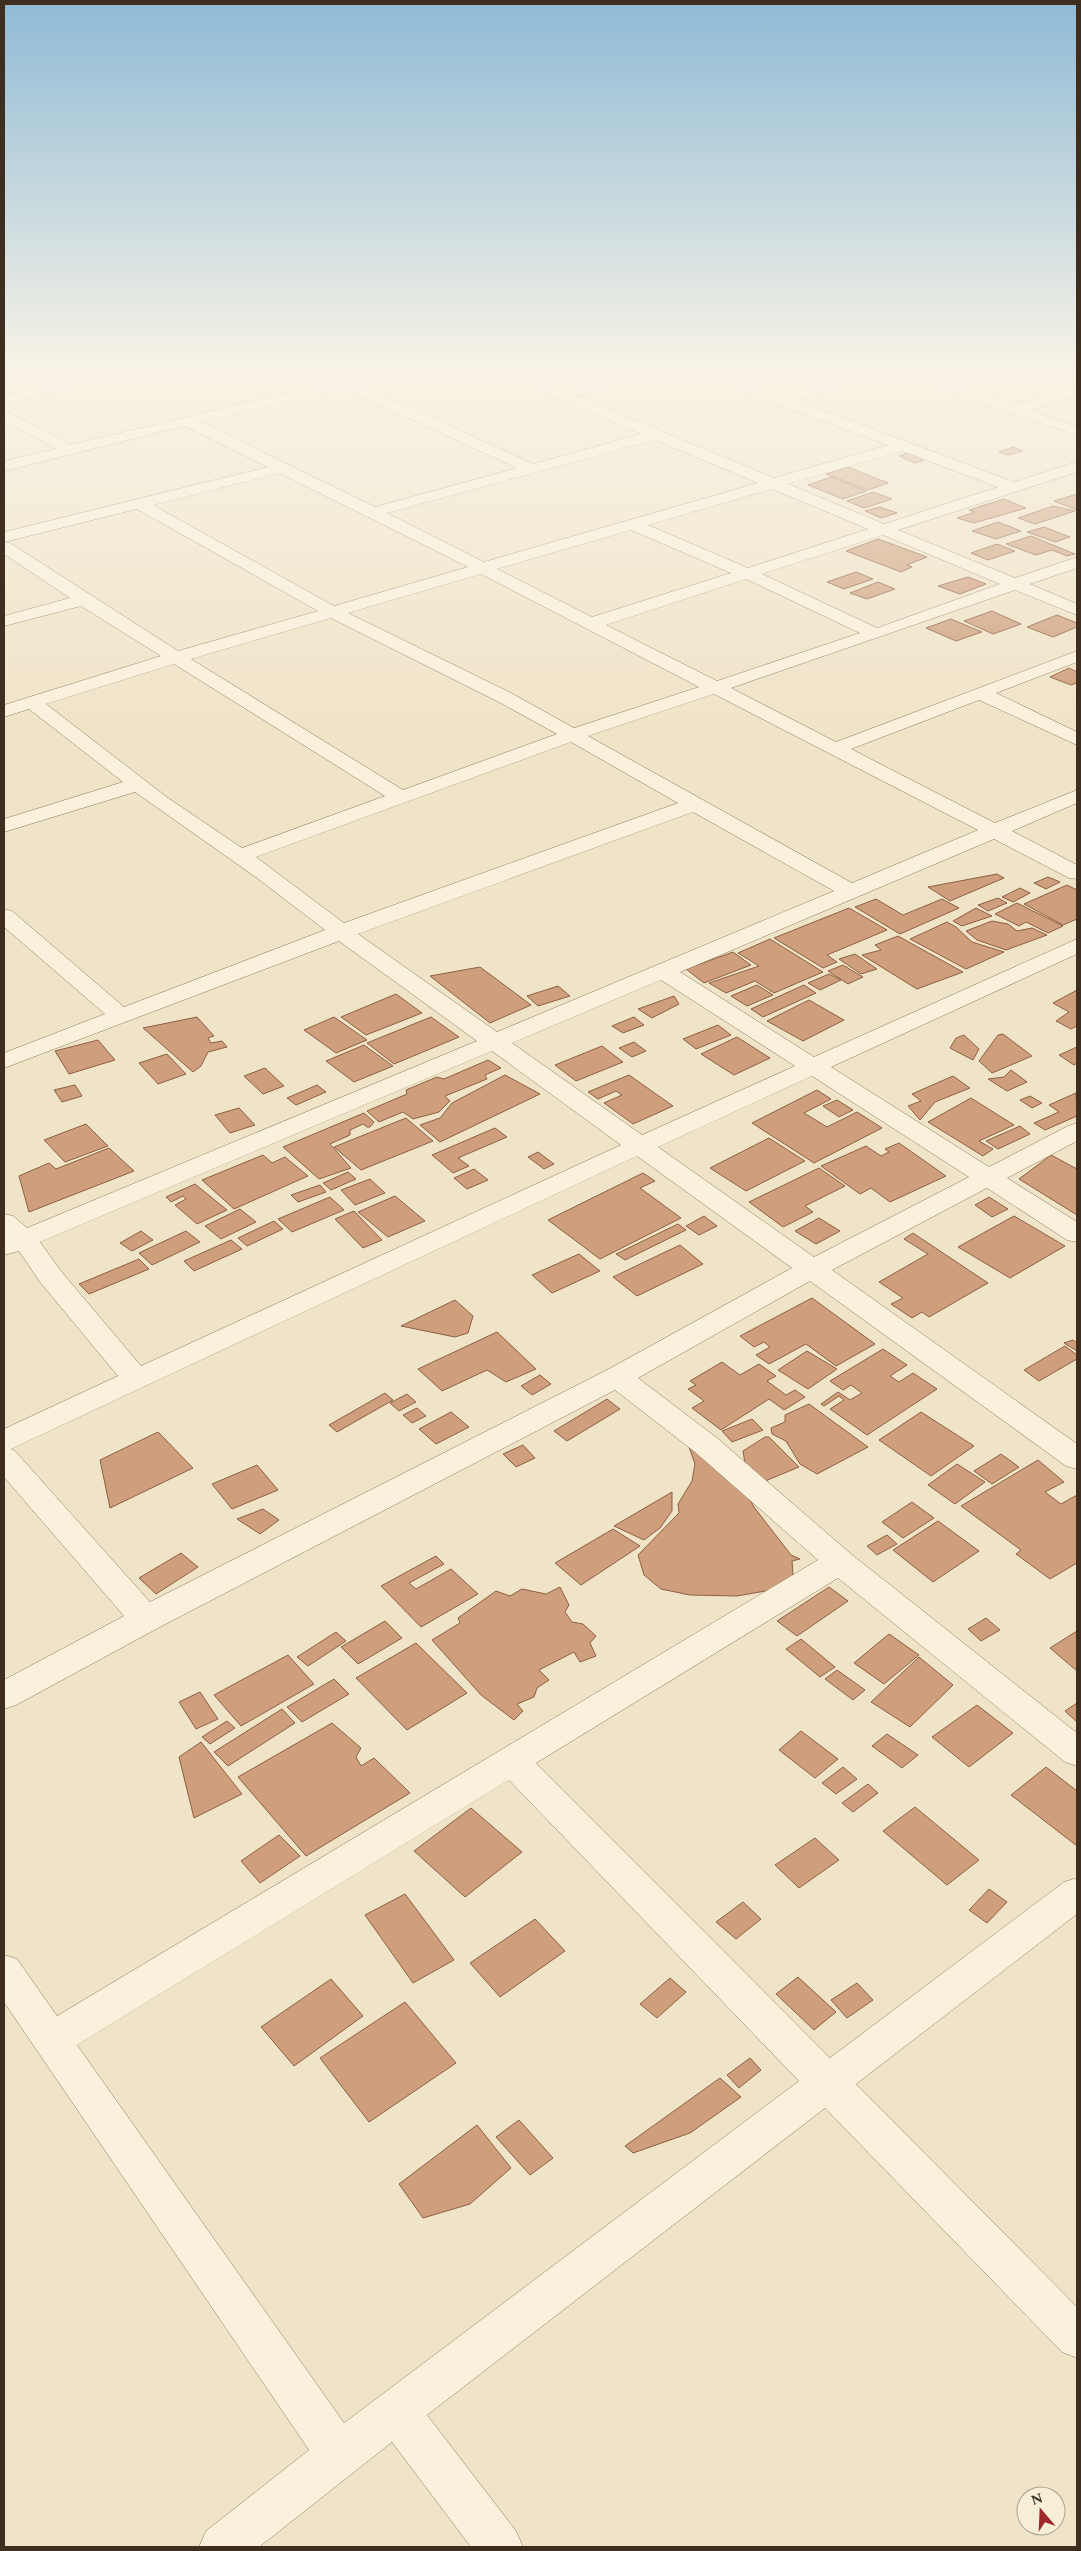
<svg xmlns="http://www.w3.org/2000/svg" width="1081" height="2551" font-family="Spectral,serif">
  <rect width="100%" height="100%" fill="#f0e4c8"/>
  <g fill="#cf9f7d" stroke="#8d5f41">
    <polygon points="1013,447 1023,451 1009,455 999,452"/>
    <polygon points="908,453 924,460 915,463 899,456"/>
    <polygon points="848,467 888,483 868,490 826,474"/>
    <polygon points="831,477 866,491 843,499 808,485"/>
    <polygon points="873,492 892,499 864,508 847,501"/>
    <polygon points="1077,494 1077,510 1054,501"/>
    <polygon points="1004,499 1026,508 974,523 957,518 975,512 969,510"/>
    <polygon points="1053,506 1075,511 1035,524 1018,518"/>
    <polygon points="880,507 897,513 881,518 865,511"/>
    <polygon points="998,522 1021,531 996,539 972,531"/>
    <polygon points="1044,527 1070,537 1055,542 1027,532"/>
    <polygon points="1031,536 1075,554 1067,556 1052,550 1036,555 1006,544"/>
    <polygon points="878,539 927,557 907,565 912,567 901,572 846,551"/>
    <polygon points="997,544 1015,551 988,560 971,553"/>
    <polygon points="856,572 873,579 844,589 827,582"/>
    <polygon points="968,577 986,584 960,594 938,586"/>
    <polygon points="878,582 895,589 867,599 850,593"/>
    <polygon points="992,611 1021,624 993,634 964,621"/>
    <polygon points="1057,615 1077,623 1077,627 1053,637 1027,627"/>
    <polygon points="951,619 982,632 956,641 926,628"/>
    <polygon points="1069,668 1077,672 1077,683 1071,685 1050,677"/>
    <polygon points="997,874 1004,878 950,901 928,887"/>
    <polygon points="1048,877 1060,882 1046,889 1034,883"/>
    <polygon points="1067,885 1077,890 1077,919 1063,925 1024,904"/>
    <polygon points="1020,888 1030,893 1013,902 1002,897"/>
    <polygon points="998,898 1007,903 988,911 978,905"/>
    <polygon points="876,899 903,915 942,899 959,908 900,934 855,907"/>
    <polygon points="1017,903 1063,926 1048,933 1026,922 1019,926 995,914"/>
    <polygon points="849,908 887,930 827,955 837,962 823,968 774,938"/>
    <polygon points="976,908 992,916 962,926 953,921"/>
    <polygon points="992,921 1008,924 1017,931 1032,928 1047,935 1006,950 977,940 966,931"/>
    <polygon points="947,922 956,927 972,942 1004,952 966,969 910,939"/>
    <polygon points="898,936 963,972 917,989 862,955 881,950 875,945"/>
    <polygon points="770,939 823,972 774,993 755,981 726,993 709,983 759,966 738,953"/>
    <polygon points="733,952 751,965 704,983 686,969"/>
    <polygon points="855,954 877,969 861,974 839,959"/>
    <polygon points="843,965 863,977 848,984 828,971"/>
    <polygon points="480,967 531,1005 490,1023 430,976"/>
    <polygon points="829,974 841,980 820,990 808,983"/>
    <polygon points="757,985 773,995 747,1006 731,996"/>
    <polygon points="804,985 816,993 763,1017 751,1009"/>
    <polygon points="558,986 570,996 538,1006 527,996"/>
    <polygon points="1077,990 1077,1026 1071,1029 1056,1021 1069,1012 1053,1003"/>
    <polygon points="396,994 422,1013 366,1035 341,1017"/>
    <polygon points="674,996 679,1004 652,1018 638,1009"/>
    <polygon points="809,1000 844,1020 803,1041 767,1021"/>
    <polygon points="197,1017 214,1036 208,1038 211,1043 222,1041 227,1047 208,1052 201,1066 193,1072 143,1028"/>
    <polygon points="334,1017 367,1040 336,1053 304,1030"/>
    <polygon points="431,1017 459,1037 394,1064 367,1043"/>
    <polygon points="634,1017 644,1025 623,1033 612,1026"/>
    <polygon points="718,1025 731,1035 696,1049 683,1039"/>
    <polygon points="1003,1034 1032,1056 992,1073 979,1061 998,1035"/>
    <polygon points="964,1035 979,1049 973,1060 950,1048 956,1038"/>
    <polygon points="737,1037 770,1058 734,1075 701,1054"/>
    <polygon points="98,1040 115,1060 69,1074 55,1051"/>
    <polygon points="634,1042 646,1051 632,1057 619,1048"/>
    <polygon points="364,1045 393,1066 354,1082 326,1061"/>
    <polygon points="602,1046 623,1062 576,1081 555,1065"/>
    <polygon points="1077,1047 1077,1063 1074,1065 1059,1055"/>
    <polygon points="167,1054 186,1074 158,1084 139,1063"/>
    <polygon points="488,1060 501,1068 485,1075 487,1079 445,1096 450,1101 439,1112 413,1119 403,1112 379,1122 367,1111 407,1094 406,1090 437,1077 444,1079"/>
    <polygon points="265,1068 284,1086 263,1094 244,1076"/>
    <polygon points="1011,1070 1027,1082 1007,1091 988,1079 1004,1077"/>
    <polygon points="505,1075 540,1094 440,1142 420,1125 440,1118 452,1103"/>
    <polygon points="629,1075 673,1106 633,1124 604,1103 622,1095 616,1091 598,1099 588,1092"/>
    <polygon points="953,1076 970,1088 935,1102 920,1120 908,1106 921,1101 912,1094"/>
    <polygon points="75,1085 82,1096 62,1102 54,1090"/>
    <polygon points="317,1085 326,1092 296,1105 287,1098"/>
    <polygon points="817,1090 831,1099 804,1113 827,1127 857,1112 882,1128 814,1163 752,1123"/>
    <polygon points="1076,1093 1077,1116 1045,1130 1034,1123 1059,1112 1049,1105"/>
    <polygon points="1030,1096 1042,1103 1032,1108 1020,1100"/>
    <polygon points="971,1098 1014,1125 979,1141 993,1149 983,1156 928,1122"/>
    <polygon points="837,1100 853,1110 839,1117 823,1106"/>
    <polygon points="239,1108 255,1125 230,1133 215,1115"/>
    <polygon points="364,1113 374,1122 370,1127 367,1127 363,1124 350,1130 350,1135 330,1144 351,1168 319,1179 283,1147"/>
    <polygon points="406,1118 433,1141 361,1170 334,1147"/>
    <polygon points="86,1124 108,1146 65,1162 44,1140"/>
    <polygon points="1020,1126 1030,1134 998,1149 986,1141"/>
    <polygon points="495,1128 507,1137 458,1158 469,1166 453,1173 432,1155"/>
    <polygon points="769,1138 805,1161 746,1191 710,1168"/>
    <polygon points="899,1143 946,1176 890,1202 871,1188 860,1194 821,1166 866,1146 881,1156 889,1152 885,1149"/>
    <polygon points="109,1148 134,1171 29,1212 19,1176 49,1163 56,1169"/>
    <polygon points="538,1152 554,1164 544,1169 528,1157"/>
    <polygon points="263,1155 272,1163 285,1157 308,1176 234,1209 202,1180"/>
    <polygon points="1051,1155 1077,1169 1077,1215 1019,1179"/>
    <polygon points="819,1168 845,1186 805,1206 813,1212 783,1227 749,1202"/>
    <polygon points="474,1169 488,1180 467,1189 454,1178"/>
    <polygon points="348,1172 356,1179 331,1190 323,1183"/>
    <polygon points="643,1173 655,1181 640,1188 681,1218 600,1259 548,1220"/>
    <polygon points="370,1179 385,1193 355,1205 341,1190"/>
    <polygon points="195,1184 227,1210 197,1224 175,1205 186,1199 183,1196 171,1202 166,1197"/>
    <polygon points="320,1185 326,1192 298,1202 291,1195"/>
    <polygon points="395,1196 425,1221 388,1237 358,1212"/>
    <polygon points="330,1197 344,1210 292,1232 278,1219"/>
    <polygon points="989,1197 1008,1209 992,1217 975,1205"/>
    <polygon points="240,1209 256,1222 221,1239 205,1226"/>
    <polygon points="354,1211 382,1240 363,1248 335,1219"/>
    <polygon points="704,1216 717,1226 699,1235 686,1226"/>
    <polygon points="1014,1216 1065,1246 1010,1278 958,1247"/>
    <polygon points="819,1218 840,1231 816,1244 795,1231"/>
    <polygon points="274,1221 283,1229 247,1246 238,1238"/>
    <polygon points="678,1224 686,1230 625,1260 616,1254"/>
    <polygon points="141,1231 153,1240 132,1251 120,1243"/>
    <polygon points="186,1231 200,1242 152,1265 139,1253"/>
    <polygon points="913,1233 988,1283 929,1317 922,1312 912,1318 891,1304 903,1298 879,1282 928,1254 904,1239"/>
    <polygon points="231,1240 242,1249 194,1271 184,1261"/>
    <polygon points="680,1245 703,1264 637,1296 613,1277"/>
    <polygon points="579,1254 600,1271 552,1293 532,1275"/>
    <polygon points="139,1259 149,1269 89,1294 79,1284"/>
    <polygon points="812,1298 875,1344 836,1366 806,1344 769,1364 756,1355 770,1347 764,1342 754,1347 740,1336"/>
    <polygon points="455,1300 473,1316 468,1333 455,1337 401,1326"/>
    <polygon points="497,1332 536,1369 506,1382 487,1370 442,1391 418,1369"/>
    <polygon points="1073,1340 1077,1343 1077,1351 1064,1343"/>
    <polygon points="1065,1346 1077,1355 1077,1359 1039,1381 1024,1370"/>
    <polygon points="883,1349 907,1365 890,1376 899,1382 913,1373 937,1389 867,1435 830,1409 844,1400 839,1396 824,1406 821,1404 838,1392 850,1400 862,1393 851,1385 843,1390 830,1381"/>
    <polygon points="807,1351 837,1369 808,1389 778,1370"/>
    <polygon points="722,1362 740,1375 759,1364 776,1376 767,1381 786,1395 795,1390 805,1397 784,1410 769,1399 721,1430 692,1408 704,1401 688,1389 696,1385 690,1381"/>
    <polygon points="540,1375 551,1384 532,1395 521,1386"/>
    <polygon points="385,1393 393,1400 337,1432 329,1425"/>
    <polygon points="407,1394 416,1402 399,1411 390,1403"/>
    <polygon points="607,1399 620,1409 567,1441 554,1431"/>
    <polygon points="809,1404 868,1447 817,1474 800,1464 786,1441 772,1434 771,1428 785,1422 785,1415"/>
    <polygon points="417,1408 426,1416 412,1423 403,1415"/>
    <polygon points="451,1412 469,1427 436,1444 419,1429"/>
    <polygon points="921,1412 974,1446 931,1476 879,1440"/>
    <polygon points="752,1419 763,1430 732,1442 722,1431"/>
    <polygon points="158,1432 193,1468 110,1508 100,1460"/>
    <polygon points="765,1437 769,1437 799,1467 758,1484 745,1463 743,1451"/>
    <polygon points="687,1441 744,1489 754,1507 791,1555 800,1559 792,1561 793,1574 789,1582 777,1589 737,1596 690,1595 661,1589 644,1575 638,1555 679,1513 678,1504 692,1481 695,1464"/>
    <polygon points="523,1445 535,1458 516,1467 503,1454"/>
    <polygon points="1001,1454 1019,1467 992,1484 974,1471"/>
    <polygon points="1038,1460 1064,1482 1045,1492 1061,1504 1077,1495 1077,1563 1050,1579 1016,1554 1021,1550 961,1506"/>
    <polygon points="957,1464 985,1482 955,1504 928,1485"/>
    <polygon points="257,1465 278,1490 232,1509 212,1484"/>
    <polygon points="672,1492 672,1511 660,1528 644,1540 614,1526"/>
    <polygon points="912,1502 934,1518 903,1538 882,1522"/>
    <polygon points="263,1509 279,1520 260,1534 237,1519"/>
    <polygon points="938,1521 979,1551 933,1582 893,1550"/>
    <polygon points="613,1529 640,1546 581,1585 555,1563"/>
    <polygon points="887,1535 897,1544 877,1555 867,1546"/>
    <polygon points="181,1553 198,1567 156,1594 139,1578"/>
    <polygon points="436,1556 444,1564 409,1583 416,1589 451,1569 478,1594 421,1627 381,1586"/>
    <polygon points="560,1587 569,1605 565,1612 572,1622 583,1624 596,1636 590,1643 596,1656 580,1662 574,1652 539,1670 549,1680 537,1688 534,1697 517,1704 523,1711 514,1720 481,1695 432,1640 460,1623 458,1618 496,1591 510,1596 522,1589 546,1594"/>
    <polygon points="829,1587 848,1601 797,1636 777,1621"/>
    <polygon points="986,1618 1000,1630 981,1641 968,1629"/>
    <polygon points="385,1621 402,1638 358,1664 341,1647"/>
    <polygon points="1077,1631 1077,1671 1050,1648"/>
    <polygon points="336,1632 346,1641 308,1666 297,1657"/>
    <polygon points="889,1634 919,1655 884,1684 854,1663"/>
    <polygon points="801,1639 835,1667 820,1677 786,1649"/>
    <polygon points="416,1643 467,1693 407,1730 356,1678"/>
    <polygon points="288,1655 314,1684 241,1726 214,1695"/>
    <polygon points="919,1657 953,1685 910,1727 871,1702"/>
    <polygon points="837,1670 865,1690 853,1700 825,1679"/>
    <polygon points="334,1679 349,1694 302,1722 287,1707"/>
    <polygon points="200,1692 218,1719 196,1729 179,1702"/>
    <polygon points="1077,1703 1077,1722 1065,1711"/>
    <polygon points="977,1705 1013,1733 969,1767 932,1737"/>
    <polygon points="282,1709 295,1723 228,1766 214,1752"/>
    <polygon points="227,1721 235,1728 210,1744 202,1737"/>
    <polygon points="332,1723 361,1748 356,1757 361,1766 374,1758 410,1793 306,1856 238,1777"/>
    <polygon points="801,1731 838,1759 815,1778 779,1750"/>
    <polygon points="887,1734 918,1755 902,1768 872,1746"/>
    <polygon points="201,1742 242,1794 194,1818 179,1757"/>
    <polygon points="843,1767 857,1779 836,1794 822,1783"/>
    <polygon points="1046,1767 1077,1791 1077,1846 1011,1795"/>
    <polygon points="868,1784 878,1793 853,1812 842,1803"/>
    <polygon points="915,1807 979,1860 947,1885 883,1831"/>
    <polygon points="471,1808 522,1852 465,1897 414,1851"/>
    <polygon points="279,1835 300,1856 260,1883 241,1861"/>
    <polygon points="815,1838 839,1860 799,1888 775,1865"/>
    <polygon points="989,1889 1007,1902 987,1923 969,1910"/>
    <polygon points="405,1894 454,1960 413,1983 365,1915"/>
    <polygon points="743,1902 761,1919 736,1939 716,1922"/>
    <polygon points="535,1919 565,1951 500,1997 470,1963"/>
    <polygon points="798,1977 836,2012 814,2030 776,1994"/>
    <polygon points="670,1978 686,1992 657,2018 640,2004"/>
    <polygon points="331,1979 363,2016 294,2066 261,2027"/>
    <polygon points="857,1983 873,2000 847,2018 831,2000"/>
    <polygon points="405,2002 456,2063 369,2122 320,2058"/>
    <polygon points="750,2058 761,2070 739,2088 727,2075"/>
    <polygon points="720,2078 741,2097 690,2133 633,2153 625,2146"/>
    <polygon points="519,2120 553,2158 530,2175 496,2137"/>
    <polygon points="477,2125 511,2168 470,2204 423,2218 399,2184"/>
  </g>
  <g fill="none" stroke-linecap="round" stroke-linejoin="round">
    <defs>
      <g id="minor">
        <polygon points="125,367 151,367 149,370 4,404 4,396"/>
        <path d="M303 367H322L346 378 391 367H417L415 370 358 384 533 464 641 434 486 367H506L563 391 655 367H680L678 370 576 396 774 478 888 445 774 403 687 367H708L781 395 885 367H909L1015 405 1077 386V395L1029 410 1077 426V435L895 373 795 400 1014 482 1077 462V472L898 530 1015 578 1077 557V568L1030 584 1077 604V615L1015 590 731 688 836 742 1077 651V662L996 693 1077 732V745L979 700 851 749 995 823 1077 790V803L1012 831 1077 865V879L1069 878 994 839 680 972 814 1057 1077 939V954L831 1067 989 1167 1068 1126 1077 1123V1141L1007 1178 1077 1222V1242L1067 1240 987 1188 832 1270 1077 1444V1469L1066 1466 810 1281 638 1378 717 1438 851 1554 1077 1733V1766L1065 1762 838 1578 536 1763 830 2058 1064 1882 1077 1878V1914L856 2084 1077 2307V2358L1062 2352 825 2108 427 2415 516 2531 523 2547H471L392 2442 259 2547H199L206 2531 309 2450 4 2002V1955L17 1959 57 2016 818 1560 695 1452 615 1390 158 1628 16 1705 4 1709V1680L124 1616 4 1477V1429L118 1376 40 1282 19 1251 4 1255V1214L13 1216 27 1228 477 1041 339 941 4 1068V1053L105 1014 4 927V909L12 911 124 1007 325 930 257 878 135 792 4 832V819L123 782 29 709 4 717V705L161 656 81 606 4 626V616L70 598 4 554V542L10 543 178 651 318 611 137 509 4 542V532L268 467 185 426 4 471V461L56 449 4 420V410L71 445 331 382ZM343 388 517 468 375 507 201 422ZM655 440 758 483 484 562 387 513ZM902 451 998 487 884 524 788 484ZM280 473 468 567 334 606 153 505ZM772 489 868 529 748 568 648 525ZM631 530 731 573 592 617 497 569ZM883 535 1000 584 877 628 762 574ZM481 574 699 687 574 728 511 693 348 613ZM746 579 860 633 717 681 606 625ZM331 618 497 701 557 734 403 790 191 659ZM174 664 385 796 242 848 168 798 46 704ZM714 694 978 830 852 883 588 736ZM571 742 678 803 344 923 256 857ZM693 812 834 891 497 1032 358 934ZM661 980 795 1066 642 1135 512 1043ZM492 1051 621 1145 141 1366 60 1270 40 1242ZM812 1076 969 1177 814 1257 658 1147ZM637 1156 792 1268 607 1370 150 1602 15 1451 11 1449ZM509 1780 799 2081 344 2423 77 2045Z"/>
      </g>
    </defs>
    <use href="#minor" stroke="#8d765c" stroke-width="1"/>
    <use href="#minor" fill="#faf1dc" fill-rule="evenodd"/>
  </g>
  <linearGradient id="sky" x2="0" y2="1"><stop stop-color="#8fbad6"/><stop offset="0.51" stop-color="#f8f3e6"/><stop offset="1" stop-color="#f8f3e6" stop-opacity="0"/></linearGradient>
  <rect width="1081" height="724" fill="url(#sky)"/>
  <rect width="1081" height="2551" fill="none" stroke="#3d2e20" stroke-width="10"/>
  <g transform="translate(1041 2511) rotate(341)"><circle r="24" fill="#f7eed8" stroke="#ada18e"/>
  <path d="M0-4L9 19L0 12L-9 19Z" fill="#9e2a2b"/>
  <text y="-8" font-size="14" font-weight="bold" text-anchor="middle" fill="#3d2e20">N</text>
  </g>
</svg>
